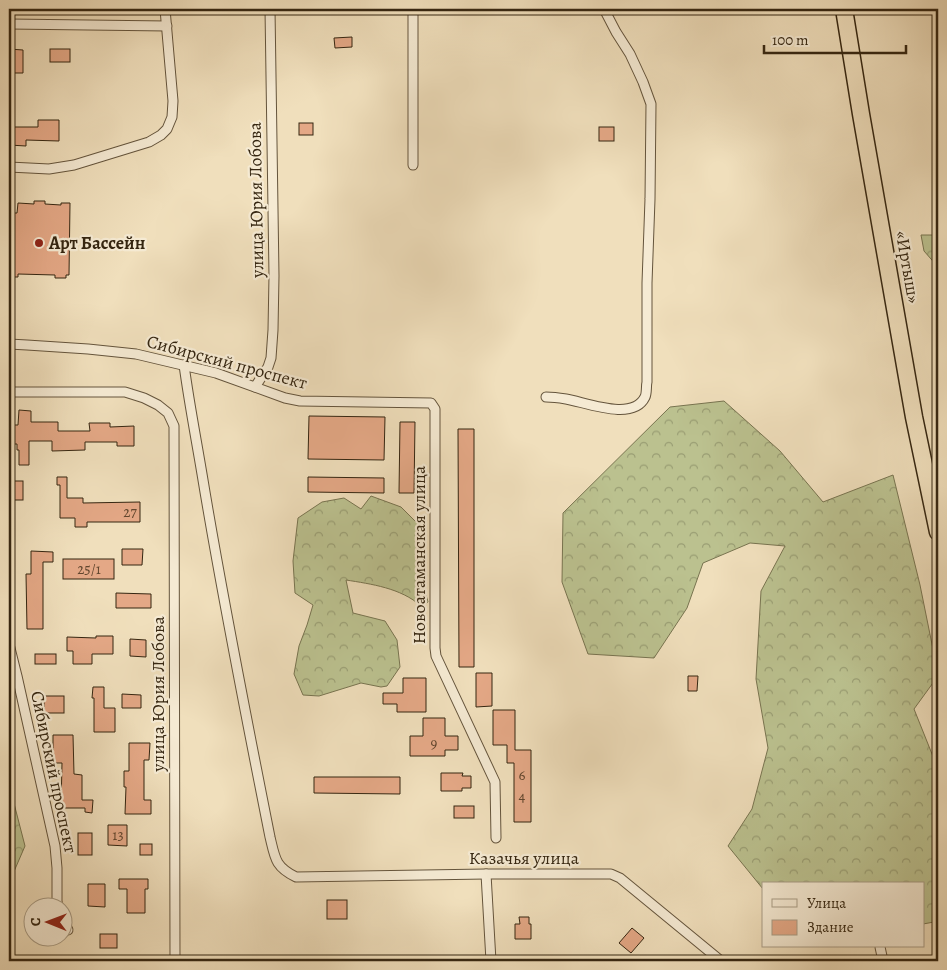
<svg xmlns="http://www.w3.org/2000/svg" width="947" height="970" font-family="Alegreya,serif">
  <defs>
    <pattern id="forest-crowns" width="20" height="18" patternUnits="userSpaceOnUse" patternTransform="scale(1.25)"><rect width="20" height="18" fill="#bbc18f"/><path d="M2 6a3 3 0 1 1 6 0M12 15a3 3 0 1 1 6 0" fill="none" stroke="#999d73"/></pattern>
  </defs>
  <rect width="100%" height="100%" fill="#f0dfbc"/>
  <filter id="stains"><feTurbulence type="fractalNoise" baseFrequency=".004" numOctaves="4"/><feColorMatrix values="0 0 0 0 .2 0 0 0 0 .09 0 0 0 0 .02 0 0 0 .5 -.17"/></filter>
  <radialGradient id="worn" r=".72"><stop offset=".6" stop-color="#630" stop-opacity="0"/><stop offset="1" stop-color="#630" stop-opacity=".3"/></radialGradient>
  <g fill="url(#forest-crowns)" stroke="#787450">
    <polygon points="921,235 938,235 938,267 924,251"/>
    <polygon points="724,401 780,451 823,502 893,475 920,585 938,674 938,676 914,709 938,769 938,913 934,922 923,924 923,884 763,884 763,889 728,846 752,809 768,748 756,679 761,591 785,546 750,543 703,563 687,608 654,658 588,654 562,582 563,513 670,407"/>
    <path d="M371 496 401 507 418 524V565L428 602 421 606C401 588 371 584 346 580L353 613 385 621 397 640 400 667 387 686 381 687 361 683 319 696 303 695 294 674 299 646 307 625 313 605 295 593 293 561 298 518 322 502 344 498 361 509Z"/>
    <polygon points="9,784 25,846 9,883"/>
  </g>
  <g fill="#e4a886" stroke="#352611">
    <polygon points="352,37 352,47 335,48 334,38"/>
    <polygon points="9,49 23,50 23,73 9,73"/>
    <rect x="50" y="49" width="20" height="13"/>
    <polygon points="38,120 59,120 59,141 26,140 26,146 9,145 9,127 38,127"/>
    <rect x="299" y="123" width="14" height="12"/>
    <rect x="599" y="127" width="15" height="14"/>
    <polygon points="34,201 45,201 45,204 61,205 61,203 70,203 69,275 66,275 66,278 55,278 55,275 18,274 18,277 9,277 9,213 17,213 18,203 34,204"/>
    <polygon points="19,410 31,411 31,422 58,422 58,431 90,431 89,423 110,423 110,427 134,426 134,446 117,446 117,442 85,442 85,450 52,451 52,441 29,441 29,465 19,465 19,450 17,450 17,444 9,444 9,425 18,425"/>
    <polygon points="309,416 385,417 384,460 308,459"/>
    <polygon points="400,422 415,422 414,493 399,493"/>
    <polygon points="458,429 474,429 474,667 459,667"/>
    <polygon points="57,477 67,477 67,498 83,498 83,503 140,502 140,522 87,522 87,527 75,527 75,518 60,518 60,485 57,485"/>
    <polygon points="308,477 384,478 384,493 308,492"/>
    <rect x="9" y="481" width="14" height="19"/>
    <polygon points="122,549 143,549 142,565 122,565"/>
    <polygon points="31,551 53,552 53,562 43,562 43,629 27,629 26,574 31,574"/>
    <rect x="63" y="559" width="51" height="20"/>
    <polygon points="116,593 151,594 151,608 116,608"/>
    <polygon points="96,636 113,636 113,654 92,654 92,664 73,664 73,651 67,651 67,637 96,638"/>
    <polygon points="130,639 146,640 146,657 130,656"/>
    <rect x="35" y="654" width="21" height="10"/>
    <polygon points="476,673 492,673 492,706 476,707"/>
    <polygon points="688,676 698,676 697,691 688,691"/>
    <polygon points="403,678 426,678 426,712 397,712 397,704 383,704 383,693 403,693"/>
    <polygon points="93,687 104,687 104,708 115,708 115,732 94,732 94,698 92,698"/>
    <polygon points="122,694 141,695 141,708 122,708"/>
    <rect x="44" y="696" width="20" height="17"/>
    <polygon points="493,710 515,710 515,750 531,750 531,822 514,822 514,763 507,763 507,745 493,745"/>
    <polygon points="423,718 445,718 445,736 458,736 458,750 445,750 445,756 410,756 410,736 423,736"/>
    <polygon points="53,735 73,735 74,774 82,775 82,800 93,800 92,813 85,812 85,808 61,808 62,763 49,763 49,755 53,755"/>
    <polygon points="129,743 150,743 149,760 144,760 144,800 151,800 151,814 125,814 126,787 124,787 124,771 129,771"/>
    <polygon points="441,773 463,773 462,776 471,776 471,788 462,788 462,791 441,791"/>
    <polygon points="314,777 400,777 400,794 314,793"/>
    <rect x="454" y="806" width="20" height="12"/>
    <polygon points="108,825 127,825 127,846 108,845"/>
    <rect x="78" y="833" width="14" height="22"/>
    <rect x="140" y="844" width="12" height="11"/>
    <polygon points="119,879 148,879 148,889 145,889 145,913 127,913 127,889 119,889"/>
    <polygon points="88,884 105,884 105,907 88,906"/>
    <rect x="327" y="900" width="20" height="19"/>
    <polygon points="519,917 529,917 529,924 531,924 531,939 515,939 515,924 520,924"/>
    <polygon points="632,928 644,938 631,953 619,943"/>
    <rect x="100" y="934" width="17" height="14"/>
  </g>
  <g fill="none" stroke-linecap="round" stroke-linejoin="round">
    <defs>
      <g id="street">
        <polyline points="9,24 167,26"/>
        <polyline points="413,165 413,9"/>
        <polyline points="9,167 49,169 74,165 149,142 161,135 167,129 172,117 173,101 165,9"/>
        <polyline points="9,344 27,345 88,349 136,354 216,373 285,398 300,401 431,403 435,409 435,648 436,656 495,782 496,838"/>
        <path d="M184 365C189 402 196 438 202 474 222 596 246 716 270 837 275 858 275 867 296 877L486 874H611L620 878 721 961"/>
        <polyline points="255,387 268,367 271,358 273,330 274,276 270,9"/>
        <polyline points="9,392 125,392 144,398 158,405 168,413 174,426 175,961"/>
        <path d="M546 397C553 397 560 398 566 399 585 402 633 422 645 397 647 393 646 386 647 382V283L650 199 651 104 643 82 630 54 616 32 604 9"/>
        <polyline points="9,644 17,676 55,846 57,868 57,902 59,908"/>
        <polyline points="486,874 491,961"/>
        <polyline points="62,919 68,930"/>
        <polyline points="880,947 883,961"/>
      </g>
      <polyline id="highway" points="844,9 861,114 914,417 938,532"/>
    </defs>
    <use href="#street" stroke="#64543c" stroke-width="11"/>
    <use href="#highway" stroke="#352611" stroke-width="19"/>
    <use href="#street" stroke="#f5ead3" stroke-width="9"/>
    <use href="#highway" stroke="#f0dfbc" stroke-width="16"/>
  </g>
  <circle fill="#8f2418" stroke="#f5ead3" stroke-width="2" cx="39" cy="243" r="5"/>
  <g text-anchor="middle" dominant-baseline="central" stroke-width="4.5" stroke-linejoin="round" paint-order="stroke">
    <g font-size="15" fill="#61462e">
      <text x="130" y="512">27</text>
      <text x="89" y="569">25/1</text>
      <text x="434" y="743">9</text>
      <text x="522" y="775">6</text>
      <text x="522" y="796">4</text>
      <text x="118" y="835">13</text>
    </g>
    <g font-size="18" fill="#352611" stroke="#f5ead3">
      <text transform="translate(256 200) rotate(-91)">улица Юрия Лобова</text>
      <text transform="translate(908 267) rotate(80)">«Иртыш»</text>
      <text transform="translate(227 362) rotate(15)">Сибирский проспект</text>
      <text transform="translate(419 555) rotate(-90)">Новоатаманская улица</text>
      <text transform="translate(158 694) rotate(-90)">улица Юрия Лобова</text>
      <text transform="translate(54 772) rotate(78)">Сибирский проспект</text>
      <text x="524" y="858">Казачья улица</text>
    </g>
    <g font-size="18" font-weight="bold" fill="#352611" stroke="#f5ead3" text-anchor="start">
      <text x="49" y="243">Арт Бассейн</text>
    </g>
  </g>
  <rect width="947" height="970" fill="none" stroke="#f0dfbc" stroke-width="30"/>
  <rect x="10" y="10" width="927" height="950" fill="none" stroke="#352611" stroke-width="2.5"/>
  <rect x="15" y="15" width="917" height="940" fill="none" stroke="#352611"/>
  <rect x="762" y="882" width="162" height="65" fill="#f5ead3" stroke="#a89c85"/>
  <rect x="772" y="899" width="25" height="8" fill="#f5ead3" stroke="#a89c85"/>
  <text x="807" y="908" font-size="15" fill="#352611">Улица</text>
  <rect x="772" y="920" width="25" height="15" fill="#e4a886" stroke="#a89c85"/>
  <text x="807" y="932" font-size="15" fill="#352611">Здание</text>
  <g transform="translate(48 922) rotate(271)"><circle r="24" fill="#f5ead3" stroke="#a89c85"/>
  <path d="M0-4L9 19L0 12L-9 19Z" fill="#8f2418"/>
  <text y="-8" font-size="14" font-weight="bold" text-anchor="middle" fill="#352611">С</text>
  </g>
  <path d="M764 45v8h142v-8" fill="none" stroke="#352611" stroke-width="2.5"/>
  <text x="772" y="45" font-size="15" fill="#352611" stroke="#f5ead3" stroke-width="4" paint-order="stroke">100 m</text>
  <rect width="100%" height="100%" filter="url(#stains)"/>
  <rect width="100%" height="100%" fill="url(#worn)"/>
</svg>
